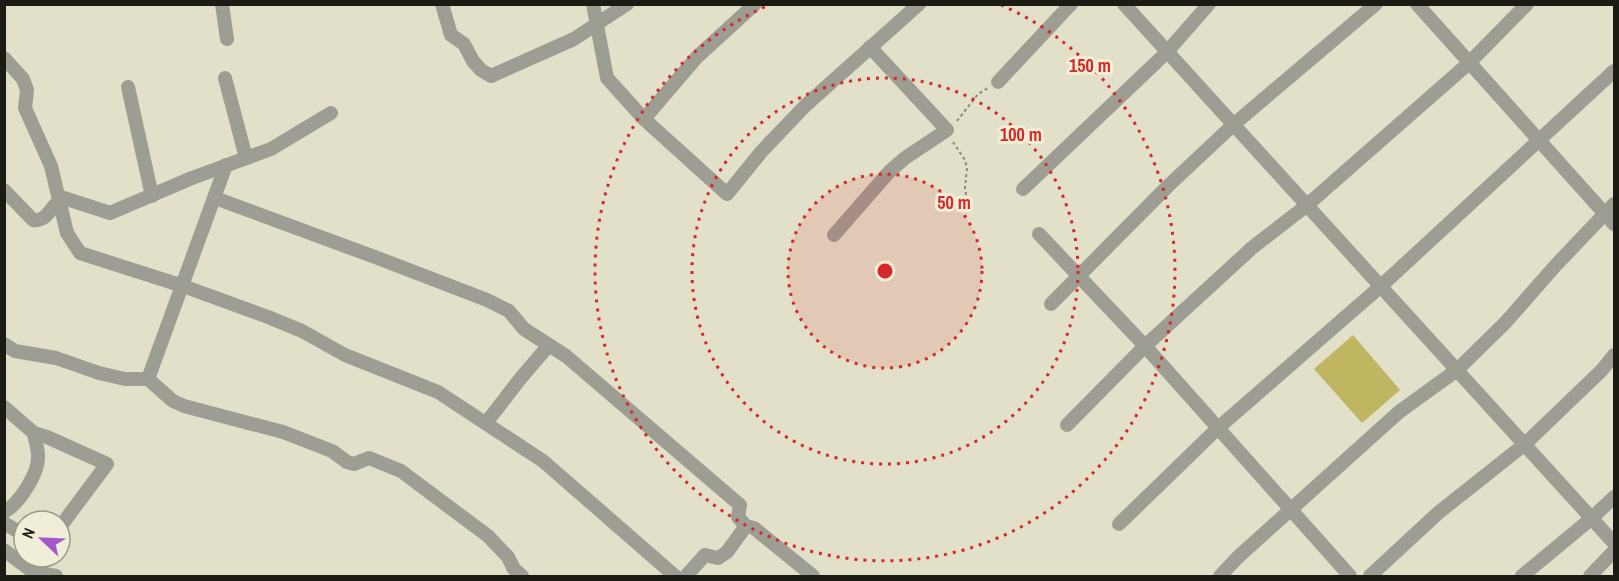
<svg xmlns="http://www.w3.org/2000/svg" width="1619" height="581" font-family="'Archivo Narrow',sans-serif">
  <rect width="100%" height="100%" fill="#e3e0c9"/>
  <polygon fill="#c0b561" points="1353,335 1400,390 1362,423 1314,369"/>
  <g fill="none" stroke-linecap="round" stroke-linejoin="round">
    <g stroke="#8a8777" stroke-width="2" stroke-dasharray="3 3" stroke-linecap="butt">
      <polyline points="957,121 978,94 988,88"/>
      <polyline points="953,142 965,160 967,168 965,188 968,207"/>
    </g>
    <g stroke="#9e9d93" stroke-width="14">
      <polyline points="222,4 227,39"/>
      <polyline points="442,4 451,35 464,44 473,61 481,70 491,76 574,39 627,4"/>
      <polyline points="593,4 607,78 644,119 727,194 762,151 806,105 919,4"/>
      <polyline points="1124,4 1614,543"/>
      <polyline points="1417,4 1614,224"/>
      <polyline points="4,58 23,79 27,90 25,108 51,166 67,233 80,253 183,286 268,317 302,331 345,355 438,392 543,461 675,576"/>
      <polyline points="225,78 246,158"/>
      <polyline points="998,82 1071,4"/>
      <polyline points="128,87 152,196"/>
      <polyline points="644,119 697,57 755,4"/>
      <polyline points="1023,189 1166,53 1209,4"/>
      <path d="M4 190 33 220C50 222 50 203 64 198L110 213 192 178 271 149 331 113"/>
      <polyline points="215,198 375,257 487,300 509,311 524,329 566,356 740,505 738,517 746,526 754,528 813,576"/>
      <polyline points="1039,234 1145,346 1350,576"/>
      <polyline points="834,235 889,172 905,158 947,130 870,47"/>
      <polyline points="1051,304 1168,186 1233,125 1376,4"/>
      <polyline points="4,344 15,351 56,358 99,373 125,379 148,379 173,401 184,406 283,432 332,451 347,462 354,464 369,458 401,471 488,536 508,557 514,569 522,576"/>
      <polyline points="148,379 226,165"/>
      <polyline points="4,407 34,433 47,437 107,464 60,527"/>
      <polyline points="486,423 520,379 549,345"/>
      <polyline points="1067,425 1145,346 1253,247 1306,206 1469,63 1527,4"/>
      <path d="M4 512C19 504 39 473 38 456 38 449 35 440 34 433"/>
      <polyline points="4,523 24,535"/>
      <polyline points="1119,524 1218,428 1381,286 1614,71"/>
      <polyline points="4,550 33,572 56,576"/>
      <polyline points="686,576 705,555 718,558 727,552 746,526"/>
      <polyline points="1220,576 1238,557 1399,412 1457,370 1505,323 1556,265 1614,204"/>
      <polyline points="1370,576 1438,513 1525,444 1602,370 1614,355"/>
      <polyline points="1522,576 1592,518 1614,497"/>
      <polyline points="1590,576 1614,551"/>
    </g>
  </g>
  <circle cx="885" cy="271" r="97" fill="#d62828" fill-opacity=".12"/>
  <g fill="none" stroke="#d62828" stroke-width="3" stroke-dasharray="3 6">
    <circle cx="885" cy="271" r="97"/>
    <circle cx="885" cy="271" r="193"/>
    <path d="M1001 5A290 290 0 1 1 769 5"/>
  </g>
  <circle cx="885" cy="271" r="9" fill="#d62828" stroke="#f0eed6" stroke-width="3"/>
  <g font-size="18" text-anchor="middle" font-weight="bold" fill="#d62828" stroke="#f0eed6" stroke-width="6" stroke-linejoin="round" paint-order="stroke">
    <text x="1090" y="72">150 m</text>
    <text x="1021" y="141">100 m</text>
    <text x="954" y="209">50 m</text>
  </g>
  <rect width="1619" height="581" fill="none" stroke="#1c1b13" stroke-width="12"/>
  <g transform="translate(42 539) rotate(293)"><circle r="28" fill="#f0eed6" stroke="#9b9a88" stroke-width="1.5"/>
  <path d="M0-4.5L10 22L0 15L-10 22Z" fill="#a259cc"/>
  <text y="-9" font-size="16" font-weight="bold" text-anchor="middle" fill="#1c1b13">N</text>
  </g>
</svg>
